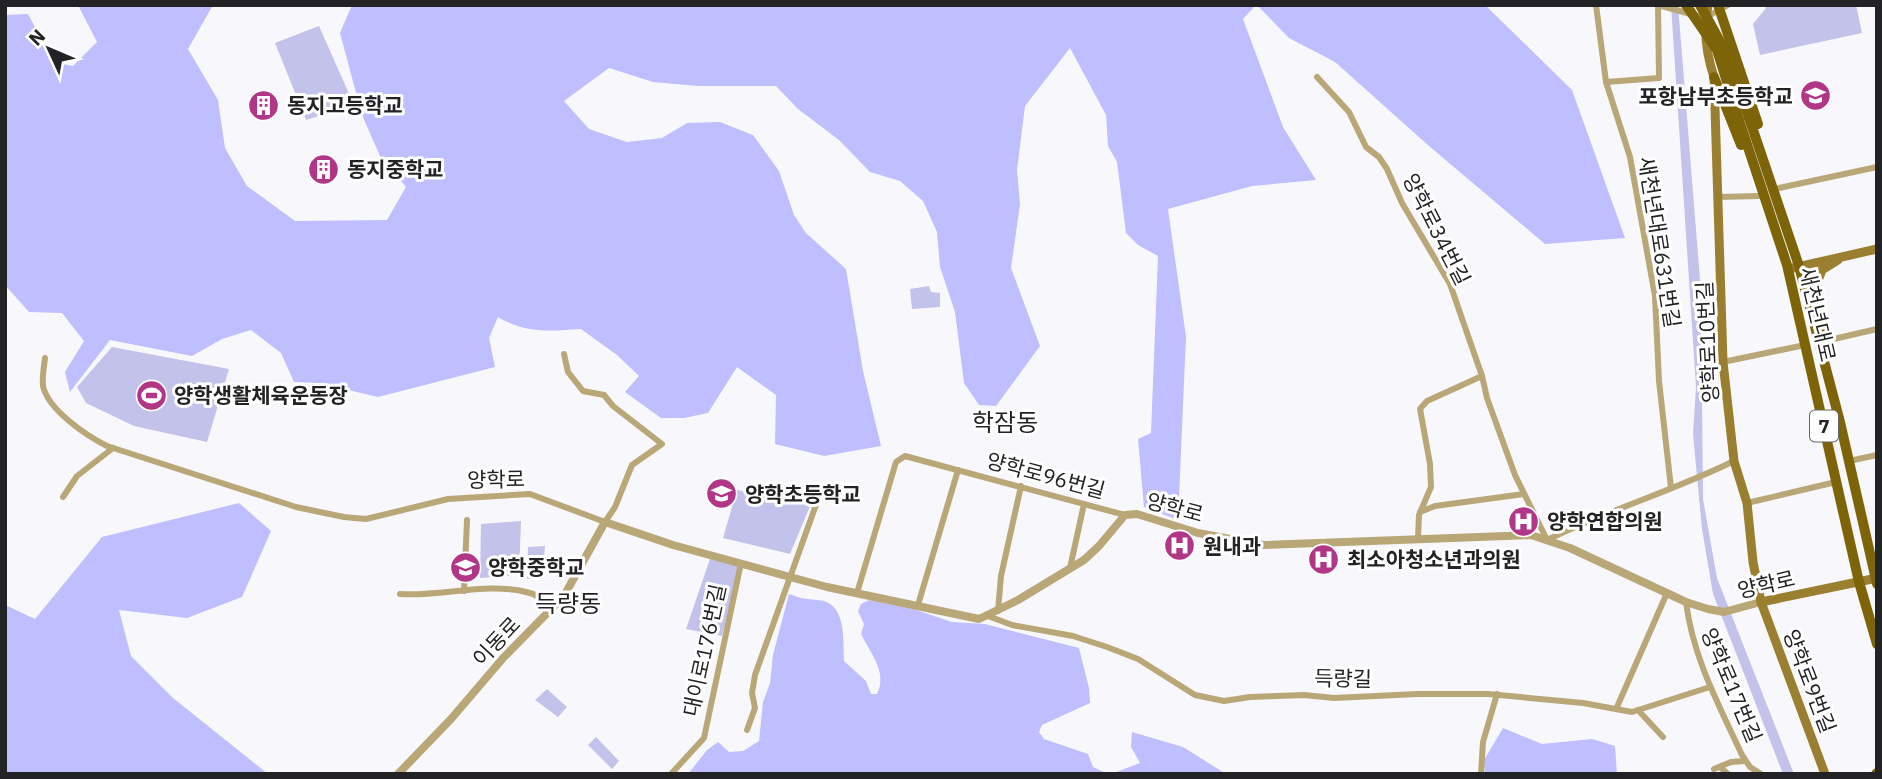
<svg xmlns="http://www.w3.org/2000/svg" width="1882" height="779" font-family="'IBM Plex Sans','Noto Sans KR',sans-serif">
  <rect width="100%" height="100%" fill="#f8f8fc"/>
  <g fill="#c2c2ea">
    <polygon points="1671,5 1678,5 1701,292 1703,499 1717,578 1794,774 1783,774 1713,594 1702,529 1693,434 1696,387"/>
    <polygon points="1765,5 1856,5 1862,33 1760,55 1753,24 1766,8"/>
    <polygon points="319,26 354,105 306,120 275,43"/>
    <polygon points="929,286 931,292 940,293 940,307 912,309 910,289"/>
    <polygon points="112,347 229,369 207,442 134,426 86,403 77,387"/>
    <polygon points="737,490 811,504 790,554 723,538"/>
    <polygon points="521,521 519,575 480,578 481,524"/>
    <polygon points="545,546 542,579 527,579 528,547"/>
    <polygon points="711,556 741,563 722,636 686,629"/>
    <polygon points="547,689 567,707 558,717 535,700"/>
    <polygon points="596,737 619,761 612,769 588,745"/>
  </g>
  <g fill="#bfbefe">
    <path d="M78 5H213L188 49 218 100 225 148 247 186 295 221 387 220 406 187 380 156 362 115 340 33 352 5H1256L1243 19 1283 127 1316 180 1252 186 1168 209 1186 337 1178 520 1144 507 1138 439 1151 433 1158 256 1138 245 1126 233 1117 162 1108 146 1106 115 1070 48 1025 106 1017 170 1020 204 1011 268 1040 346 996 406 979 405 964 383 955 312 940 267 937 232 923 201 900 181 870 172 839 140 798 109 776 86H697L653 82 609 68 564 101 589 129 627 142 662 138 687 123 720 122 753 135 779 171 794 215 806 233 846 269 863 371 881 446 824 456 775 444 776 395 737 367 708 413 684 418H661L625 392 639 376 617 355 581 329C549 331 526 334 498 317L489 338 495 367 378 397 318 383 294 382 281 353 251 330 222 339 192 356 110 340 70 392 65 372 84 341 62 313 29 312 5 285V15L28 14 46 48 62 64 73 66 97 42Z"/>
    <polygon points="1257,5 1485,5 1572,90 1625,238 1545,244 1429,146 1335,62 1289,38"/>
    <polygon points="239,503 271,531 242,597 187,618 119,610 131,656 173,698 268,774 5,774 5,605 35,619 102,537"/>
    <path d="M789 594C799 598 806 599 817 600 847 601 843 640 844 661L866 681 871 694H877C888 672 870 653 861 634L864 624 858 611 861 604 869 600 913 609 952 622 985 624 1079 648 1089 688 1090 703 1042 725 1039 732 1044 739 1088 754 1093 767 1108 774H688L707 750 718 742 729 752 743 751 759 741 763 702 770 683 773 655Z"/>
    <polygon points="1503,728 1542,744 1592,739 1615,746 1617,774 1485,774 1484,760"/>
    <polygon points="1132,732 1183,747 1226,774 1111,774 1140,763 1131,747"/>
  </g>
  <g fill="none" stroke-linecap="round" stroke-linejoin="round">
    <g stroke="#b9a777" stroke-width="6">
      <polyline points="1596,5 1606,82 1630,157 1655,296 1659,381 1671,488"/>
      <polyline points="1658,5 1705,18 1728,5"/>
      <path d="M1317 77 1349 112 1366 147 1379 157 1387 169 1402 203 1450 284 1482 376 1487 398 1515 475 1547 540C1608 510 1673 491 1734 461"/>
      <polyline points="1606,82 1659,78 1658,5"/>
      <polyline points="1779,188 1877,167"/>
      <polyline points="1718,197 1759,196"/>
      <polyline points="1825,341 1877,329"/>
      <path d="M45 358C44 367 42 377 43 386 48 410 87 436 107 446L296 507 344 517 366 519 448 499 530 494 605 522 615 507 632 465 662 444 613 406 604 395 583 391 568 372 564 354"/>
      <polyline points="1723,362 1805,345"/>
      <polyline points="1849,461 1877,455"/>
      <polyline points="63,497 77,476 113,448"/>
      <polyline points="1747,503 1836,482"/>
      <polyline points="1420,512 1435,506 1524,494"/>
      <polyline points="1418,538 1419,515 1431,487 1430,464 1420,409 1427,401 1482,376"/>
      <polyline points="1070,568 1084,504"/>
      <polyline points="464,591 467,520"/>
      <polyline points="857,593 896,462 905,456 1125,515"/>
      <path d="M400 594C442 597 488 581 530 593 538 595 546 602 553 606"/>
      <path d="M1686 602C1693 658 1719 705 1742 755L1750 767 1761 774"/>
      <polyline points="918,605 958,470"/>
      <polyline points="998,611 1001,576 1021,486"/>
      <polyline points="988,616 1012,625 1073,636 1107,647 1138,659 1195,695 1224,701 1250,697 1304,695 1334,698 1417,694 1488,694 1583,703 1632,712 1710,687"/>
      <polyline points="1617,707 1667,593"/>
      <polyline points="1638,710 1663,737"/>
      <polyline points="747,730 755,708 752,693 755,675 817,502"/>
      <polyline points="1720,767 1728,774"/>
      <polyline points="1714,769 1731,762 1745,761"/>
      <polyline points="671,774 704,738 741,563"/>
      <polyline points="1481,774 1483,742 1497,694"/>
    </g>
    <polyline stroke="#b9a777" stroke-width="8" points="398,774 451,719 504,657 564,596 605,522 673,545 827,587 979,619 1018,600 1084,560 1099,546 1125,515 1137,514 1198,533 1263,545 1531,535 1570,548 1686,602 1708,609 1724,612 1761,602"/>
    <g stroke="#9a7f30" stroke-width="9">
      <path d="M1708 5C1703 30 1706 53 1714 77L1723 362 1734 461 1747 503 1753 562 1761 602 1825 774"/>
      <polyline points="1793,268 1877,249"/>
      <polyline points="1813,294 1822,270 1838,260"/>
      <polyline points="1761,602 1877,578"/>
    </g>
    <g stroke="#7e6409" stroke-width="10">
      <polyline points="1718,5 1758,124"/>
      <polyline points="1714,77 1741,145"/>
      <polyline points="1749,118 1799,266 1840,422 1877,584"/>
      <polyline points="1739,120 1787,265 1859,582 1877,644"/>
      <polyline points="1810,281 1823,334"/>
      <polyline points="1876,774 1877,773"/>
    </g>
    <g stroke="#7e6409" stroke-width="10">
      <polyline points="1686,5 1717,50 1739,120"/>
      <polyline points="1700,5 1723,47 1749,118"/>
    </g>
  </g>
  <defs>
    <symbol id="school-disc" viewBox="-11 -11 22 22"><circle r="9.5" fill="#b23686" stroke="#fff"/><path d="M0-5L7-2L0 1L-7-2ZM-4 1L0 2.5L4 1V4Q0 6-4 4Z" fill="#fff"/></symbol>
    <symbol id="building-disc" viewBox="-11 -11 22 22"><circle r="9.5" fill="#b23686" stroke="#fff"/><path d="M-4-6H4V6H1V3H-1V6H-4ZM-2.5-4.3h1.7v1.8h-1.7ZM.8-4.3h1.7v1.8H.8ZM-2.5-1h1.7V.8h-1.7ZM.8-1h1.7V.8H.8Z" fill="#fff"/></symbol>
    <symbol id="stadium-disc" viewBox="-11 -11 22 22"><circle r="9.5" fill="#b23686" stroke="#fff"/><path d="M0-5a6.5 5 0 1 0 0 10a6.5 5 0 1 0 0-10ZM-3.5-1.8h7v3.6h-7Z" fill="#fff"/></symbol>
    <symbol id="hospital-disc" viewBox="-11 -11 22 22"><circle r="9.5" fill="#b23686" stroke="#fff"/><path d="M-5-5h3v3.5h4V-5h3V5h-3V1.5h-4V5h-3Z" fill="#fff"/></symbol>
  </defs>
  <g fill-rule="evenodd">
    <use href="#school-disc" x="1798" y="78" width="35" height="35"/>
    <use href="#building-disc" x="246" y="88" width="35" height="35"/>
    <use href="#building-disc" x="306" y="152" width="35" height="35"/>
    <use href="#stadium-disc" x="134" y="378" width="35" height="35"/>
    <use href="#school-disc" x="704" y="476" width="35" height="35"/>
    <use href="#hospital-disc" x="1506" y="504" width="35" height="35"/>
    <use href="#hospital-disc" x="1162" y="528" width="35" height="35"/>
    <use href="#hospital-disc" x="1306" y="542" width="35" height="35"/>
    <use href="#school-disc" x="448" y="550" width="35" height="35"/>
  </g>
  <g text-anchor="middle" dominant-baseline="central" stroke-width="6" stroke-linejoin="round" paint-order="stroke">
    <rect fill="#fff" stroke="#656566" stroke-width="2" x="1810" y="410.5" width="28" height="31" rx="5"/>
    <g font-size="19" font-weight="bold" fill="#232325">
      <text x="1824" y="426">7</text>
    </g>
    <g font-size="21" font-weight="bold" fill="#232325" stroke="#fff" text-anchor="start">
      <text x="1793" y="96" text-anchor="end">포항남부초등학교</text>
      <text x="287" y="105">동지고등학교</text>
      <text x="347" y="169">동지중학교</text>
      <text x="174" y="395">양학생활체육운동장</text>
      <text x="745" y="494">양학초등학교</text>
      <text x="1547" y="521">양학연합의원</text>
      <text x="1203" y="546">원내과</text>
      <text x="1347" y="559">최소아청소년과의원</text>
      <text x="488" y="567">양학중학교</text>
    </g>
    <g font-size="21" fill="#232325" stroke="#fff">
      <text transform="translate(1437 229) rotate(63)">양학로34번길</text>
      <text transform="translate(1660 242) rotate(81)">새천년대로631번길</text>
      <text transform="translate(1818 314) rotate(77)">새천년대로</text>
      <text transform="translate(1707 342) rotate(-93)">양학로10번길</text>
      <text transform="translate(1046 475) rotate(15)">양학로96번길</text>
      <text transform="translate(496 479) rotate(-1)">양학로</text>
      <text transform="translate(1175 507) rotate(15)">양학로</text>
      <text transform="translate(1766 584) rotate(-13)">양학로</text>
      <text transform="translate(496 641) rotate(-47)">이동로</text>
      <text transform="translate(704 650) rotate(-78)">대이로176번길</text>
      <text transform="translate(1343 678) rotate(1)">득량길</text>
      <text transform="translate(1810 681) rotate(69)">양학로9번길</text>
      <text transform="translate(1732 685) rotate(67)">양학로17번길</text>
    </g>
    <g font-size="24" fill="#232325" stroke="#fff">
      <text x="1005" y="422">학잠동</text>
      <text x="568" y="603">득량동</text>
    </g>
  </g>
  <rect width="1882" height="779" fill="none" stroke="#232325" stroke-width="14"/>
  <g transform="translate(49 49) rotate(314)" stroke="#ffffff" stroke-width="5" paint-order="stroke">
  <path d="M0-5L12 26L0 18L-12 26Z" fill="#232325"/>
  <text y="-10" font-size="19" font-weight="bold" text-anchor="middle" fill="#232325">N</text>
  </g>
</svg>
